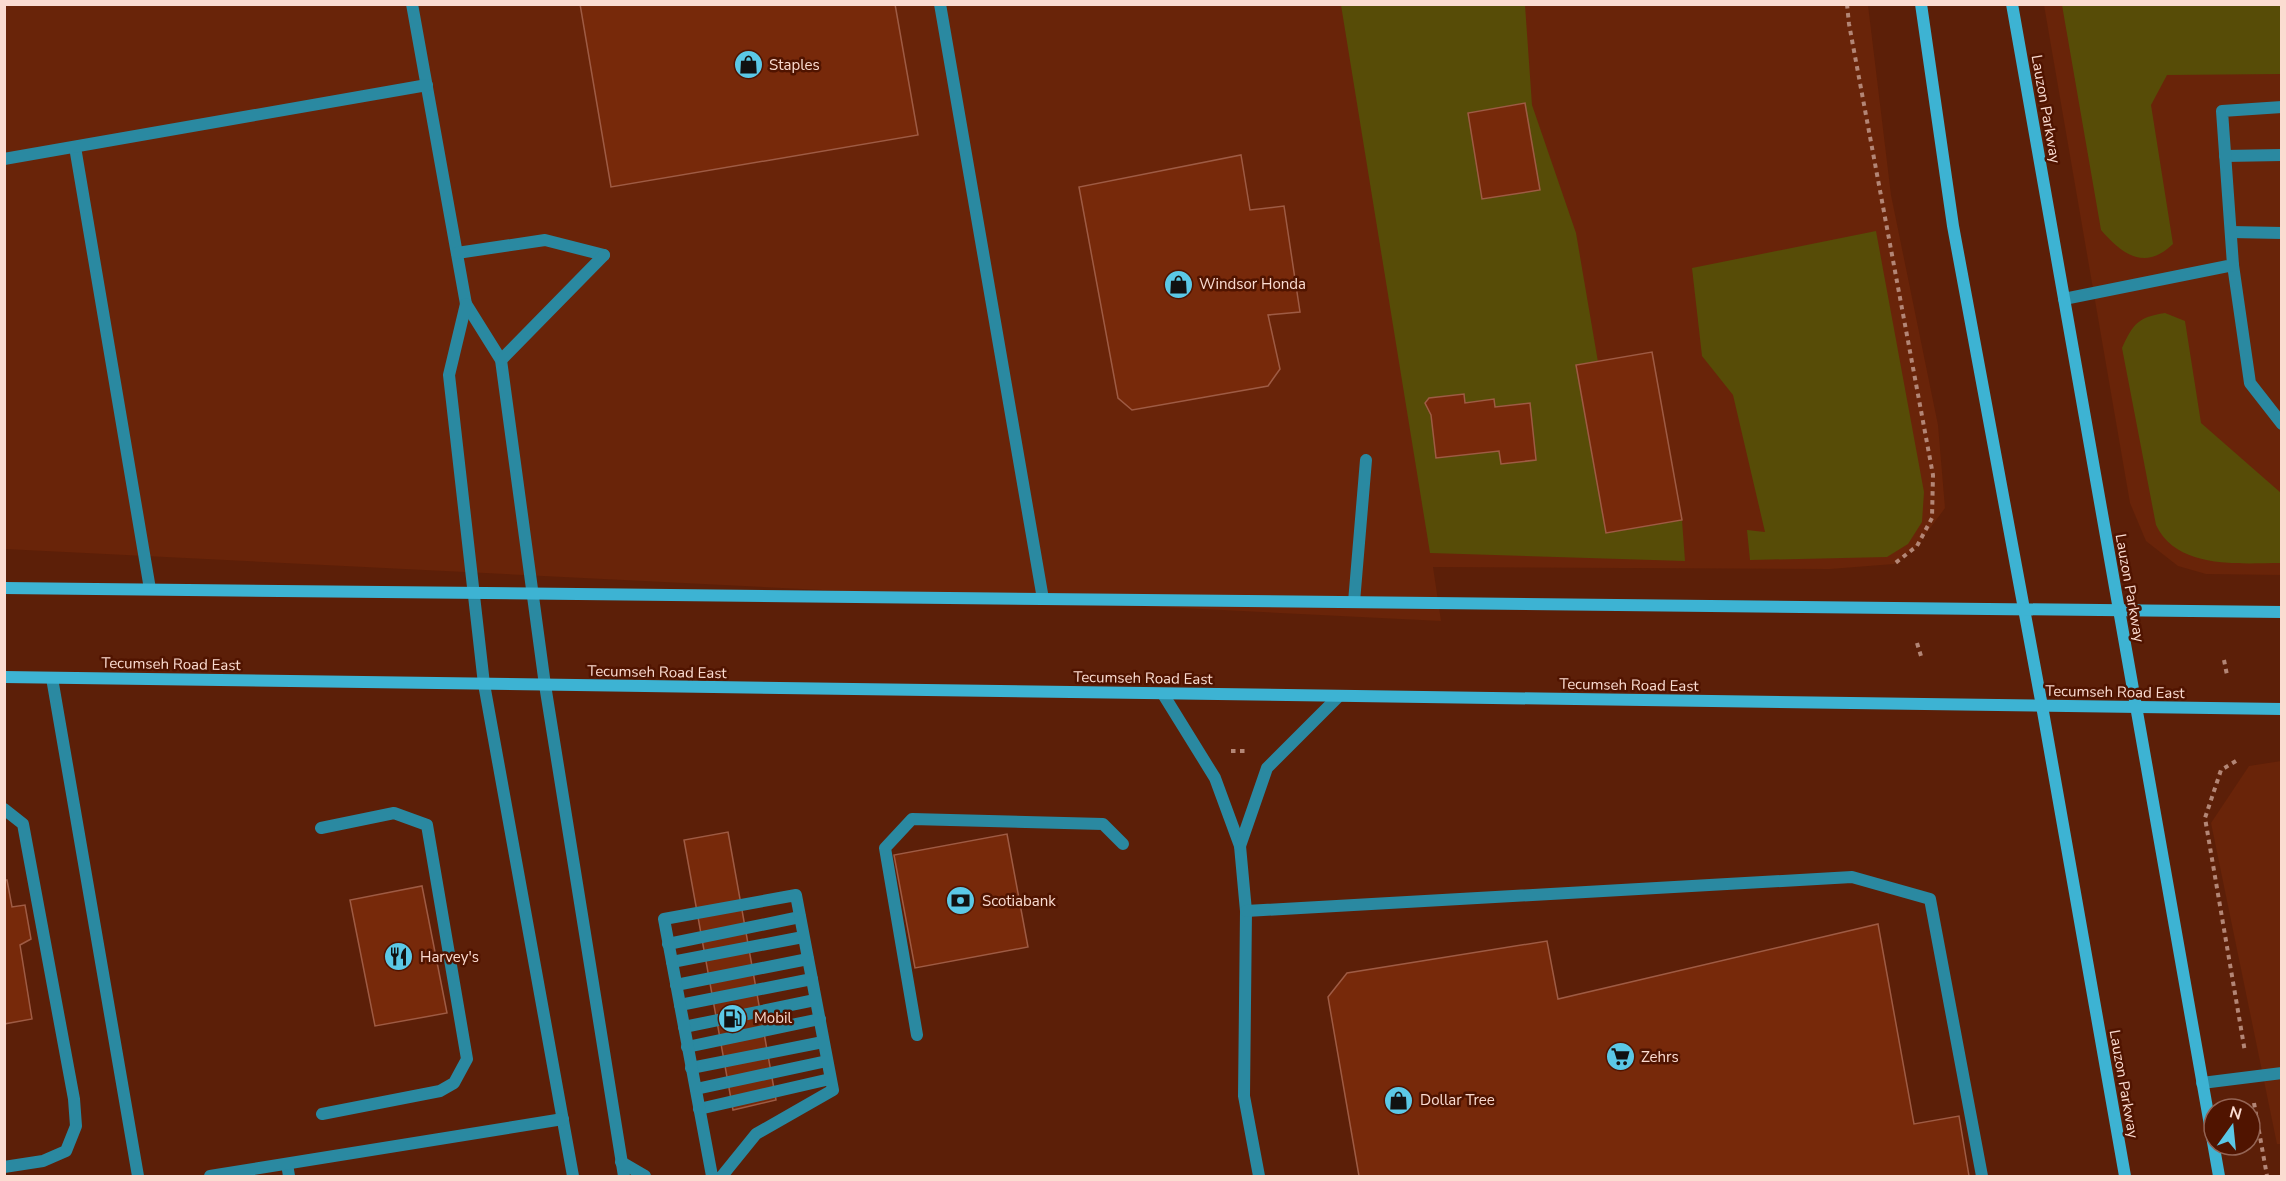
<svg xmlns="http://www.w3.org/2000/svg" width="2286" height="1181" font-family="'Nunito Sans',sans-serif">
  <rect width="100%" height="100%" fill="#5c1f08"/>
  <g fill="#692409">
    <polygon points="4,5 1868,5 1891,195 1938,425 1945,508 1917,546 1894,564 1830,569 1433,567 1441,621 5,549"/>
    <polygon points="2044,5 2281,5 2281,575 2206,574 2178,566 2146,541 2130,503"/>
    <polygon points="2281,761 2281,1144 2277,1144 2211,823 2249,766"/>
  </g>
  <g fill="#574c07">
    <polygon points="1341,5 1525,5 1532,105 1576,233 1598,362 1576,366 1606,533 1682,520 1685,561 1430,553"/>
    <path d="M2062 5H2281V74L2167 75 2151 105 2173 244C2145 271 2123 255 2101 230Z"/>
    <polygon points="1876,231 1924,492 1922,522 1908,544 1887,557 1750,560 1747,530 1765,532 1733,395 1702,356 1692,268"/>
    <path d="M2165 313 2185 321 2201 423 2281 493V563C2240 563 2177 570 2156 525L2122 348C2133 324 2138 317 2165 313Z"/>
  </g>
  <g fill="#77290a" stroke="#9e5b44" stroke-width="1.5">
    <polygon points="580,4 895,4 918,135 611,187"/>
    <polygon points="1525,103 1540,190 1482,199 1468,113"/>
    <polygon points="1241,155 1250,210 1284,206 1300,312 1268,315 1280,369 1268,386 1132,410 1118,398 1079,187"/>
    <polygon points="1652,352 1682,520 1606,533 1576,365"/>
    <polygon points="1464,394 1465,403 1494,399 1495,407 1530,403 1536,460 1501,464 1499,451 1436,458 1431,415 1425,403 1429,398"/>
    <polygon points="728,832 776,1100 733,1110 684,840"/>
    <polygon points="1007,834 1028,947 915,968 894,855"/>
    <polygon points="4,880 7,880 12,907 25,905 31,939 20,945 32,1019 4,1024"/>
    <polygon points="422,886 447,1013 375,1026 350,900"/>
    <polygon points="1878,924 1914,1124 1959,1116 1969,1176 1359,1176 1328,997 1347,973 1547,941 1558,999"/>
  </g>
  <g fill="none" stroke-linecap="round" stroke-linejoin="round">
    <g stroke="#b38676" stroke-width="4" stroke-dasharray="4.5 4.5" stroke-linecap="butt">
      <polyline points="1847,4 1849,24 1933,475 1932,518 1917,546 1894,564"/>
      <polyline points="1917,643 1921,656"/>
      <polyline points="2224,660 2227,675"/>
      <polyline points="1231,751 1247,751"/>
      <polyline points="2236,761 2221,770 2205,818 2245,1052"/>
      <polyline points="2254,1103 2267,1176"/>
    </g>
    <g stroke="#2a89a1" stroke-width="12">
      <polyline points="412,4 466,304 501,360 545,685 624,1176"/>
      <polyline points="940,4 1043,599"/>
      <polyline points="75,147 150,589"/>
      <polyline points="2225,156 2282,155"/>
      <polyline points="4,159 427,85"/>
      <polyline points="2231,232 2282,233"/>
      <polyline points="457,253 545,240 604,255"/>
      <polyline points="2233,265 2250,383 2282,424"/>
      <polyline points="2064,299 2233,265 2222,111 2282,107"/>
      <polyline points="466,304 449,375 484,684 573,1176"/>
      <polyline points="501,360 604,255"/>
      <polyline points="1354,602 1366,460"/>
      <polyline points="52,678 138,1176"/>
      <polyline points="1163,694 1215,778 1240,846 1246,911 1244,1096 1259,1176"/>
      <polyline points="4,809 23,824 74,1099 76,1126 66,1151 43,1161 4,1167"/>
      <polyline points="321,828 394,813 427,825 467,1059 454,1083 440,1091 322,1114"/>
      <polyline points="1240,846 1267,768 1339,696"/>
      <polyline points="1246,911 1852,877 1930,899 1982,1176"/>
      <polyline points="668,944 800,917"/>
      <polyline points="672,962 803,937"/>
      <polyline points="676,985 808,959"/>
      <polyline points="680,1005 812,979"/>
      <polyline points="684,1027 815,1000"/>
      <polyline points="917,1035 885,848 912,819 1103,824 1123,844"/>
      <polyline points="687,1047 820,1019"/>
      <polyline points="691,1068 823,1042"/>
      <polyline points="2202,1083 2282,1073"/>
      <polyline points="696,1089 827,1061"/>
      <polyline points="699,1109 830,1079"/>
      <polyline points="621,1162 645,1176"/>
      <polyline points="287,1164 289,1176"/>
      <polyline points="210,1176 563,1119"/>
      <polyline points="712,1176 664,919 796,895 833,1090 756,1134 722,1176"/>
    </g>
    <g stroke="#3db3d3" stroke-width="12">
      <polyline points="1921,4 1953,226 2042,706 2125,1176"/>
      <polyline points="2012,4 2219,1176"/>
      <polyline points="4,588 2282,612"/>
      <polyline points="4,677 2282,709"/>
    </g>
  </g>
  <defs>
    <symbol id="shop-disc" viewBox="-11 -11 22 22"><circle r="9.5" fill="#5bc8e6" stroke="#501400"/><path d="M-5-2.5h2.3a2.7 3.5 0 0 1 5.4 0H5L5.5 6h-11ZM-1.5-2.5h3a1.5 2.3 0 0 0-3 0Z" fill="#111"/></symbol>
    <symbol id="bank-disc" viewBox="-11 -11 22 22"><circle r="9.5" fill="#5bc8e6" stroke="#501400"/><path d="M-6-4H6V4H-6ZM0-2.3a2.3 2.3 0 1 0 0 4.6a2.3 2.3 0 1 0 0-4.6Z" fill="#111"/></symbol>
    <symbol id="restaurant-disc" viewBox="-11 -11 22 22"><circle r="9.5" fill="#5bc8e6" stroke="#501400"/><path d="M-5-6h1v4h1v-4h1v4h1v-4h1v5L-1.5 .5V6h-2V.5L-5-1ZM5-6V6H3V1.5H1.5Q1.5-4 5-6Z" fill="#111"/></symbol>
    <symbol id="fuel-disc" viewBox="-11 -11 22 22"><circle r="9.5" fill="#5bc8e6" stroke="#501400"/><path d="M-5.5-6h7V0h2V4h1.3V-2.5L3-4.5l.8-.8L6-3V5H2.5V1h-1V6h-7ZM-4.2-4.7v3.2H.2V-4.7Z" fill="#111"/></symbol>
    <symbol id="supermarket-disc" viewBox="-11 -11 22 22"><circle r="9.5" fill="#5bc8e6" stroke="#501400"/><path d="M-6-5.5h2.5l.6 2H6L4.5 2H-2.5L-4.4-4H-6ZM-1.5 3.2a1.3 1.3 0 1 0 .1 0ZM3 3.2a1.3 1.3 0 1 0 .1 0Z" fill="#111"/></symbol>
  </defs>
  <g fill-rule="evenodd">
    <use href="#shop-disc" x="732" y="48" width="33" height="33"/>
    <use href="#shop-disc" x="1162" y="268" width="33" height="33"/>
    <use href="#bank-disc" x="944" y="884" width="33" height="33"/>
    <use href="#restaurant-disc" x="382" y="940" width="33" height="33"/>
    <use href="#fuel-disc" x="716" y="1002" width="33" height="33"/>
    <use href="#supermarket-disc" x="1604" y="1040" width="33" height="33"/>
    <use href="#shop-disc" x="1382" y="1084" width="33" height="33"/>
  </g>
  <g text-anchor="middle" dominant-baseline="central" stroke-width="5" stroke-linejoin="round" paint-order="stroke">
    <g font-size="15" fill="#fbdcd1" stroke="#501400" text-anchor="start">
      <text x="769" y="65">Staples</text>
      <text x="1199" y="284">Windsor Honda</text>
      <text x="982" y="901">Scotiabank</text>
      <text x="420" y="957">Harvey's</text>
      <text x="754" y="1018">Mobil</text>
      <text x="1641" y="1057">Zehrs</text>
      <text x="1420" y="1100">Dollar Tree</text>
    </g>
    <g font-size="15" fill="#fbdcd1" stroke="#501400">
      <text transform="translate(2046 109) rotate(80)">Lauzon Parkway</text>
      <text transform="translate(2130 588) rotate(80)">Lauzon Parkway</text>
      <text transform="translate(171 664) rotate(1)">Tecumseh Road East</text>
      <text transform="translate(657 672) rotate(1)">Tecumseh Road East</text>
      <text transform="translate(1143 678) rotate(1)">Tecumseh Road East</text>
      <text transform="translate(1629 685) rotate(1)">Tecumseh Road East</text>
      <text transform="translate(2115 692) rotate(1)">Tecumseh Road East</text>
      <text transform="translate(2124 1084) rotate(80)">Lauzon Parkway</text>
    </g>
  </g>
  <rect width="2286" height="1181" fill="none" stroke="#fbdcd1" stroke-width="12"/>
  <g transform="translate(2232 1127) rotate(15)"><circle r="28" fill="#501400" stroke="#946454" stroke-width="1.5"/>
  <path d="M0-4.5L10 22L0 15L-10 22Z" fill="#5bc8e6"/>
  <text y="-9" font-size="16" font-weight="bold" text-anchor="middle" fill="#fbdcd1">N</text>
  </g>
</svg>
